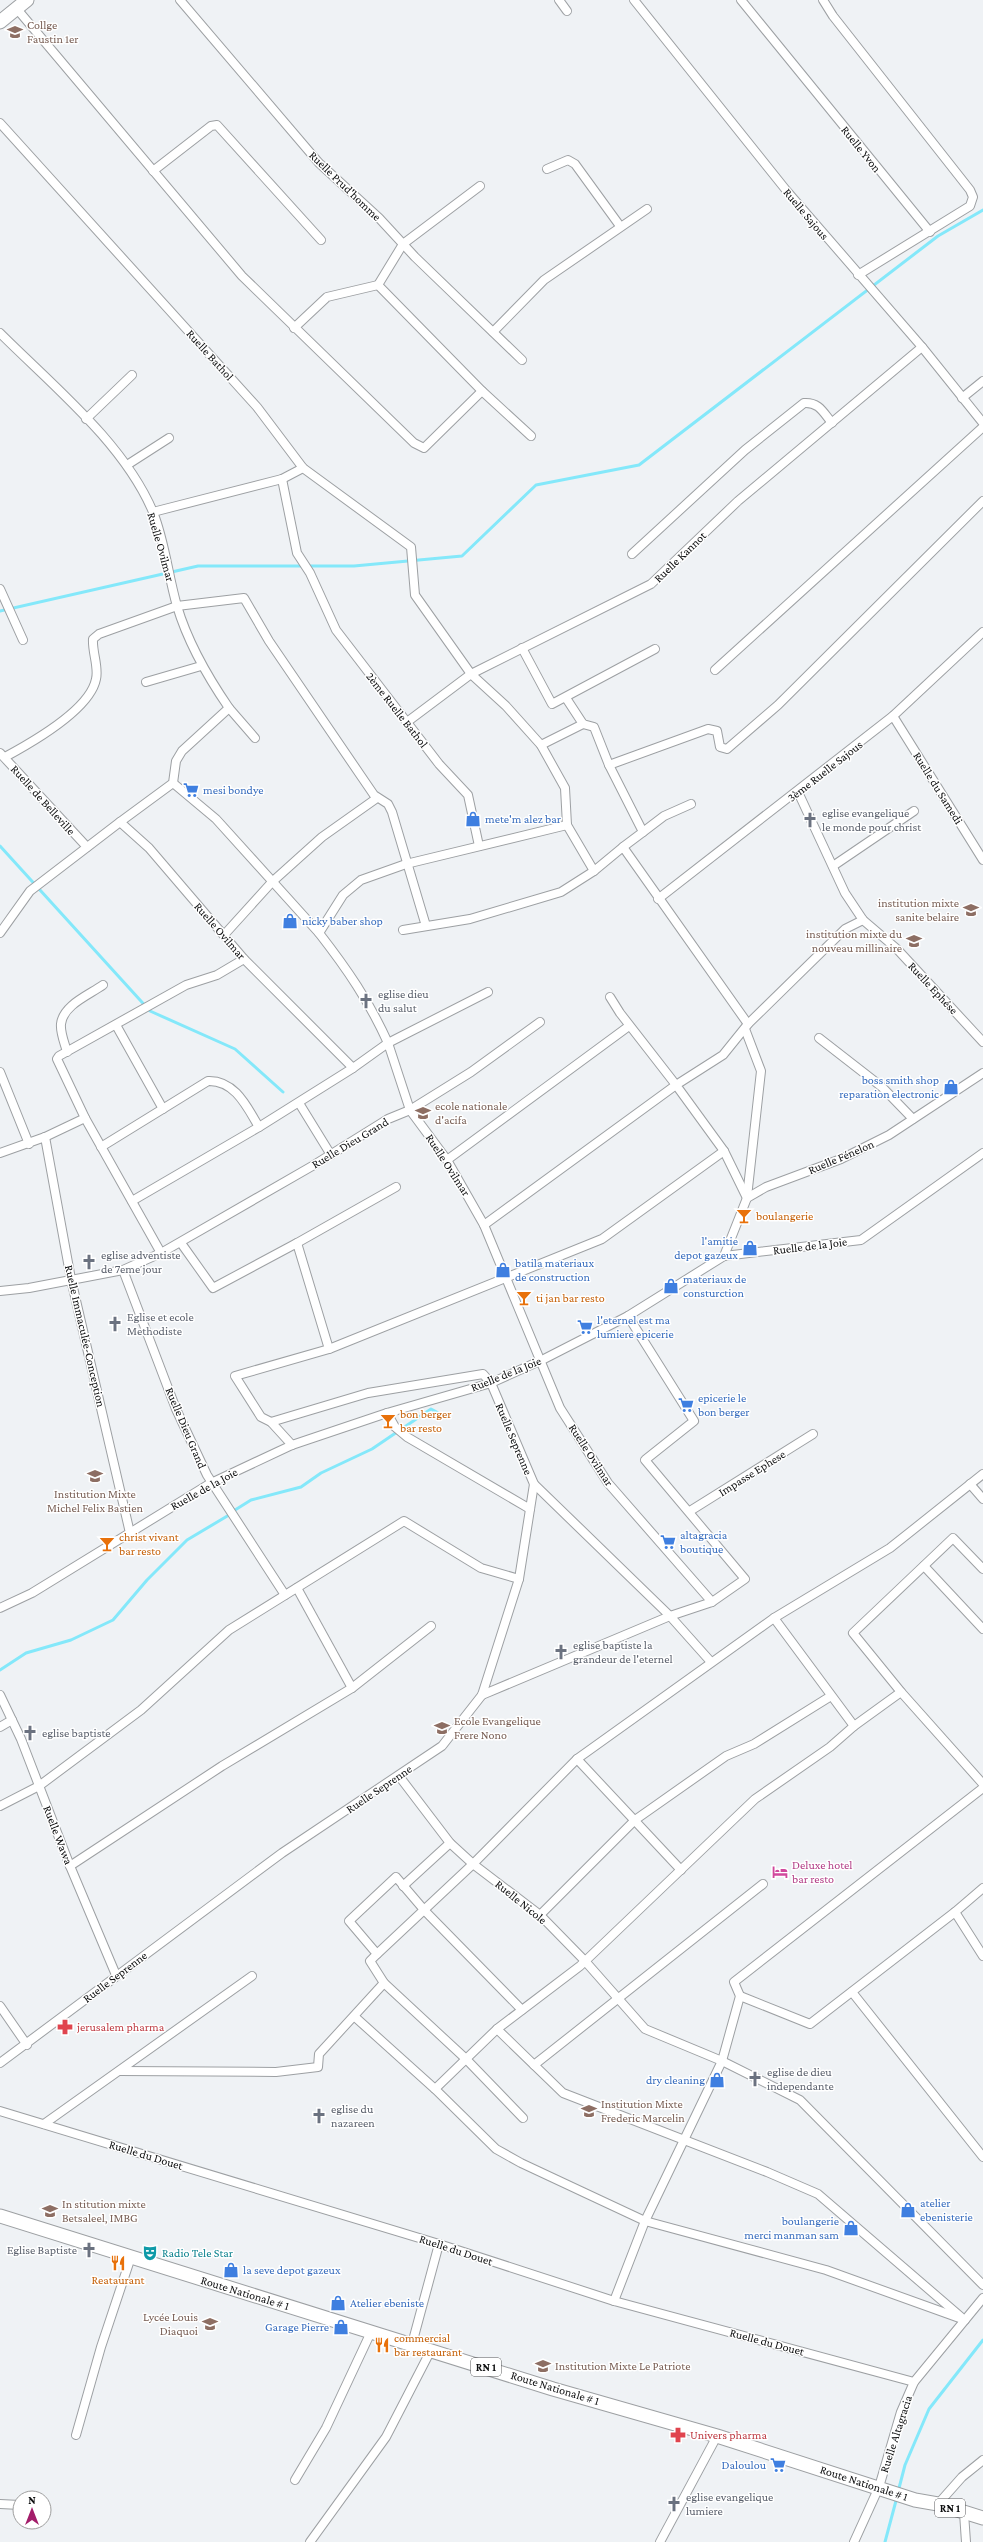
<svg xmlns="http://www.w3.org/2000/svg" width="983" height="2542" font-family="'Crimson Pro',serif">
  <rect width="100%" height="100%" fill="#eff2f5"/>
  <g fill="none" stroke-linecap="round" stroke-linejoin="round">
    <g stroke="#84e8fa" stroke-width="3">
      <polyline points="0,611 198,566 354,566 462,556 536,485 639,465 938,236 983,210"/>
      <polyline points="0,846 150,1011 235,1049 283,1092"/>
      <polyline points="235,1510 251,1500 301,1487 321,1473 372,1449 431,1409 446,1417"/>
      <polyline points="0,1670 26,1653 71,1640 113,1620 147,1580 187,1540 229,1515"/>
      <polyline points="898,2492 905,2465 929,2409 983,2340"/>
      <polyline points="885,2542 897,2497"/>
    </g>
    <defs>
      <g id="minor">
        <polyline points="180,0 319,163 379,218 415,257 522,360"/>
        <polyline points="559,0 567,11"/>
        <polyline points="634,0 786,190 922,347 983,423"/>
        <polyline points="741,0 930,232"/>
        <polyline points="823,0 833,16 970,190 973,197 970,206 858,275"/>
        <polyline points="17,9 242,276 414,443 424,448 482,391"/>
        <polyline points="0,123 257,407 303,468 411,547 415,595 471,674 506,706 541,745 565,788 567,825 594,871 623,847 748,1024"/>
        <polyline points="547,169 568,160 575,164 620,226"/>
        <polyline points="153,171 211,126 217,125 321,240"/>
        <polyline points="480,186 403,244 378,285 482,391 531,436"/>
        <polyline points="294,328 327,297 378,285"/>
        <polyline points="493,332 544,280 647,209"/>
        <path d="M0 333C52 385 124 443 153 512 165 542 168 575 177 606 188 643 207 676 229 708L182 751 176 761 173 783 120 822 149 848 244 959 353 1068 388 1043 410 1110 447 1160 484 1225 560 1408 608 1483 712 1602"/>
        <polyline points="962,398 983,381"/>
        <polyline points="86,419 132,375"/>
        <polyline points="127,465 169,438"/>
        <polyline points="282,479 297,553 310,573 336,630 439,764 468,795 479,846"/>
        <polyline points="153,512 282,479 303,468"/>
        <path d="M632 554 745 450 804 403C819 402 823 412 832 423"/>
        <polyline points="0,589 23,640"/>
        <polyline points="522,648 552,704 655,649"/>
        <polyline points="715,670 983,427"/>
        <polyline points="146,682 201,666"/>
        <polyline points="566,698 583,724 594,727 609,765"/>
        <polyline points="229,708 255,738"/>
        <polyline points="893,716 983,860"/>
        <polyline points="407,722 471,674 651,584 738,501 922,347"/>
        <polyline points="541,745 583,724"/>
        <polyline points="0,753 87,847"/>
        <path d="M5 757C31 743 90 710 96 679 99 667 92 652 93 639L99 634 177 606 244 598 269 641 361 776 374 795 388 804 392 812 426 926"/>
        <polyline points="173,783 216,819 319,933"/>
        <polyline points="798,792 845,893 863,920 897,949 983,1042"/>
        <polyline points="643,832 664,816 691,804"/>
        <polyline points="623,847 643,832 609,765 708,729 717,731 720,747 727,749 778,705 983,501"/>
        <polyline points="833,866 914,811"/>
        <polyline points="658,899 893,716 983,632"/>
        <polyline points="403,930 470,919 561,892 594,871"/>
        <polyline points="0,933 30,891 120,822"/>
        <polyline points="224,935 272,882 322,837 377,798"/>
        <path d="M488 992 388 1043C369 1001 347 969 319 933L343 895 361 880 406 864 567 825"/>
        <polyline points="116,1025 163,1109"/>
        <polyline points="745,1029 761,1071 747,1197"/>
        <polyline points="819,1038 882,1087 913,1119"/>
        <path d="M67 1052C65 1044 60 1033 61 1024 63 1005 89 995 103 985"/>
        <polyline points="0,1072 29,1144"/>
        <polyline points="299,1103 331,1155"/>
        <polyline points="45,1137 71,1279 130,1533"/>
        <path d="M101 1147 208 1081C235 1080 247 1107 259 1127"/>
        <polyline points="0,1153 45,1137 85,1118"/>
        <polyline points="447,1160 629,1026"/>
        <polyline points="747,1198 724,1151 676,1085 723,1055 748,1024 845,929 863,920"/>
        <polyline points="132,1201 259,1127 353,1068"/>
        <polyline points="484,1225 676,1085 620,1013 610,997"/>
        <polyline points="181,1243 213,1288 297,1243 329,1349"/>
        <polyline points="297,1243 396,1187"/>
        <polyline points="161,1253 85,1118 57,1059 59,1056 186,985 217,975 244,959"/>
        <polyline points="724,1256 747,1198 766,1187 841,1159 889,1135 983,1073"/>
        <polyline points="123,1270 176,1409 207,1475 285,1595"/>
        <polyline points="0,1291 29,1288 123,1270 161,1253 314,1165 388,1119 410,1110 471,1072 540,1022"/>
        <polyline points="387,1413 395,1427 407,1437 530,1509"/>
        <polyline points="292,1445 271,1422 261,1417 235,1376 329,1349 602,1239 724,1151"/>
        <polyline points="534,1484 670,1616 711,1662"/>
        <polyline points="970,1484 983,1499"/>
        <polyline points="690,1511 813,1434"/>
        <polyline points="924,1566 983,1629"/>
        <polyline points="983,1569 953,1538 853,1633 901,1692 983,1784"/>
        <polyline points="297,1588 352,1688"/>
        <polyline points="0,1608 32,1593 211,1483 292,1445 387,1413 491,1383 542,1360 628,1316 724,1256 861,1240 983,1153"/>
        <polyline points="774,1618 854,1726"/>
        <polyline points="0,1695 21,1739 70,1866 116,1975"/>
        <polyline points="482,1695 670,1616 712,1602 745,1579 645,1460 694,1421 628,1316"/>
        <polyline points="0,1727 12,1720"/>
        <polyline points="577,1759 681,1870"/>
        <polyline points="399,1776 450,1843 473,1864 540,1915 585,1961 645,2029 722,2061 800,2100 983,2285"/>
        <polyline points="0,1806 39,1786 141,1710 229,1630 404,1521 481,1568 519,1579"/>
        <polyline points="70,1866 222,1766 352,1688 431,1626"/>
        <polyline points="403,1886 450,1843"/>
        <polyline points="955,1912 983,1956"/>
        <polyline points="540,1915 635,1820 726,1756 754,1744 831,1696"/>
        <polyline points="377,1954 473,1864 577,1759 774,1618 890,1548 983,1474"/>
        <polyline points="384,1983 466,2059 523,2118"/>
        <polyline points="852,1992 983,2157"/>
        <polyline points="740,1996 810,2024 955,1912 983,1888"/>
        <polyline points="0,2006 27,2045"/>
        <polyline points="355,2017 435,2089 496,2149 521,2163 645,2221 826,2270 965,2320"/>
        <polyline points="497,2029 563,2093 767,2172 818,2194 961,2317"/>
        <polyline points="0,2063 282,1853 442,1746 482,1695 519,1579 534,1484 491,1383 483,1374 368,1393 271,1422"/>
        <polyline points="534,2065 763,1884"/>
        <polyline points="120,2071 276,2072 318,2067 319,2054 384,1983 370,1961 377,1954 349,1921 396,1877 425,1911 522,2010"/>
        <polyline points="435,2089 497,2029 580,1966 755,1799 830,1747 854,1726 901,1692"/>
        <polyline points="0,2111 439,2244 614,2301 914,2382"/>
        <polyline points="44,2124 252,1976"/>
        <polyline points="614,2301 645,2221 722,2061 740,1996 734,1982 983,1788"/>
        <polyline points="412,2344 439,2244"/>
        <polyline points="76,2435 101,2347 131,2257"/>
        <polyline points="295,2480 326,2428 371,2332"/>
        <polyline points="0,2504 20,2505"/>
        <polyline points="938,2504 962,2477 983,2460"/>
        <polyline points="964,2513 966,2542"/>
        <polyline points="310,2542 386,2437 431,2350"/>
        <polyline points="660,2542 717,2436"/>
        <polyline points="854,2542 879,2487 901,2412 914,2382 983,2298"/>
      </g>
      <g id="primary">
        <polyline points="0,22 27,0"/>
        <polyline points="0,2216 553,2389 717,2436 915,2500 938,2504 983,2518"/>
      </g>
    </defs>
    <use href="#minor" stroke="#9da0a3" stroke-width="10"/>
    <use href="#primary" stroke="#9da0a3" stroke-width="15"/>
    <use href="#minor" stroke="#fff" stroke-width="8"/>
    <use href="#primary" stroke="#fff" stroke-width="13"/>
  </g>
  <defs>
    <symbol id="school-bare" viewBox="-9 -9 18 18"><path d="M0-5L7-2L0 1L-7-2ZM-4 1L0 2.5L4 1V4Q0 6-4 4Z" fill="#8d6e63" stroke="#fff" stroke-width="2.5" paint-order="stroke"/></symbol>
    <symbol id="supermarket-bare" viewBox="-9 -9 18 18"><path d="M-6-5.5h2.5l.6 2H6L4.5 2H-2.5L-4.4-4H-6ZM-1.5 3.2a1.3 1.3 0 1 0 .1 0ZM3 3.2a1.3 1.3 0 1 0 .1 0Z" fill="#3f7fe0" stroke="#fff" stroke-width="2.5" paint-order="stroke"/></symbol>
    <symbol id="shop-bare" viewBox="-9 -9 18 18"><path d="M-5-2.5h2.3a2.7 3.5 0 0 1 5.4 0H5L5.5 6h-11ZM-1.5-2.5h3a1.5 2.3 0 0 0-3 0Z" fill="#3f7fe0" stroke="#fff" stroke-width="2.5" paint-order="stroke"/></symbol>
    <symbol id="church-bare" viewBox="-9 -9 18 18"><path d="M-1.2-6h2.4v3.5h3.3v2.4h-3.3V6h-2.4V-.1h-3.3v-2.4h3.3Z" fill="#6b7280" stroke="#fff" stroke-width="2.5" paint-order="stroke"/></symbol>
    <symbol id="bar-bare" viewBox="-9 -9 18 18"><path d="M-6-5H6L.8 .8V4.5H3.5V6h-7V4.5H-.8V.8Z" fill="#e8710a" stroke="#fff" stroke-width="2.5" paint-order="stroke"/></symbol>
    <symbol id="hotel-bare" viewBox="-9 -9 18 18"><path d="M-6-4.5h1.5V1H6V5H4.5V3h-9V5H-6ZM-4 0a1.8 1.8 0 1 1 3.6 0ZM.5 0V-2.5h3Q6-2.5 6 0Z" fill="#d1479c" stroke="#fff" stroke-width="2.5" paint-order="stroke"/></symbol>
    <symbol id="pharmacy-bare" viewBox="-9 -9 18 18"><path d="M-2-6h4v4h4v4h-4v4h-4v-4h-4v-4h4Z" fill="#e0444e" stroke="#fff" stroke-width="2.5" paint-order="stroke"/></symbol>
    <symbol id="theatre-bare" viewBox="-9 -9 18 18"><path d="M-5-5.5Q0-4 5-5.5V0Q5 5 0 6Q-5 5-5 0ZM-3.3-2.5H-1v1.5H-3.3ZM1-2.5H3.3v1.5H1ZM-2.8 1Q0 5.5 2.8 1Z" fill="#0f9aa8" stroke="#fff" stroke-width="2.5" paint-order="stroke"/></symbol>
    <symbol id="restaurant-bare" viewBox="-9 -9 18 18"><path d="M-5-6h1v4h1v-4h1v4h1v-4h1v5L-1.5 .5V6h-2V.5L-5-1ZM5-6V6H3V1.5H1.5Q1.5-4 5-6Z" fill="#e8710a" stroke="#fff" stroke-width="2.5" paint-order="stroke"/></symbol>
  </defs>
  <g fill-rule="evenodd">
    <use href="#school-bare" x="4" y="21" width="22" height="22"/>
    <use href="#supermarket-bare" x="180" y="779" width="22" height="22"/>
    <use href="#shop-bare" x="462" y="808" width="22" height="22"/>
    <use href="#church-bare" x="799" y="809" width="22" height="22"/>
    <use href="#school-bare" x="960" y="899" width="22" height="22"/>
    <use href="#shop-bare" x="279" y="910" width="22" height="22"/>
    <use href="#school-bare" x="903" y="930" width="22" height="22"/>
    <use href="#church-bare" x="355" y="990" width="22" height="22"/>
    <use href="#shop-bare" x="940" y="1076" width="22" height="22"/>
    <use href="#school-bare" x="412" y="1102" width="22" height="22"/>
    <use href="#bar-bare" x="733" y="1205" width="22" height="22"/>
    <use href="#shop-bare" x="739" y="1237" width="22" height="22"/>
    <use href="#church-bare" x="78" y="1251" width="22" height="22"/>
    <use href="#shop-bare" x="492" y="1259" width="22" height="22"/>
    <use href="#shop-bare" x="660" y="1275" width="22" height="22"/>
    <use href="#bar-bare" x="513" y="1287" width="22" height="22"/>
    <use href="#church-bare" x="104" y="1313" width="22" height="22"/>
    <use href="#supermarket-bare" x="574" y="1316" width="22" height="22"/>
    <use href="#supermarket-bare" x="675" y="1394" width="22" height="22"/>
    <use href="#bar-bare" x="377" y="1410" width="22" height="22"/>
    <use href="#school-bare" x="84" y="1465" width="22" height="22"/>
    <use href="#supermarket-bare" x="657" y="1531" width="22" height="22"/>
    <use href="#bar-bare" x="96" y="1533" width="22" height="22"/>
    <use href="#church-bare" x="550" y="1641" width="22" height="22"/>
    <use href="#school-bare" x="431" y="1717" width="22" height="22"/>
    <use href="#church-bare" x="19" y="1722" width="22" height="22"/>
    <use href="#hotel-bare" x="769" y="1861" width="22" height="22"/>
    <use href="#pharmacy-bare" x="54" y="2016" width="22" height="22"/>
    <use href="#church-bare" x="744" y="2068" width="22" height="22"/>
    <use href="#shop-bare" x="706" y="2069" width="22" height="22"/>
    <use href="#school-bare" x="578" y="2100" width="22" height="22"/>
    <use href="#church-bare" x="308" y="2105" width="22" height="22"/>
    <use href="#shop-bare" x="897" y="2199" width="22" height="22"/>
    <use href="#school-bare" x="39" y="2200" width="22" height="22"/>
    <use href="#shop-bare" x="840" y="2217" width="22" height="22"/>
    <use href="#church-bare" x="78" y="2239" width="22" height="22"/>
    <use href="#theatre-bare" x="139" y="2242" width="22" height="22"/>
    <use href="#restaurant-bare" x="107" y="2252" width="22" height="22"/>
    <use href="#shop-bare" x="220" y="2259" width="22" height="22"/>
    <use href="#shop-bare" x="327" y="2292" width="22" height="22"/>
    <use href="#school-bare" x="199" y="2313" width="22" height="22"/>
    <use href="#shop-bare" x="330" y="2316" width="22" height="22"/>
    <use href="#restaurant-bare" x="371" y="2334" width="22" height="22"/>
    <use href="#school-bare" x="532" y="2355" width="22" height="22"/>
    <use href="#pharmacy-bare" x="667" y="2424" width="22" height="22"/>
    <use href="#supermarket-bare" x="767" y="2454" width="22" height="22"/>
    <use href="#church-bare" x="663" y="2493" width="22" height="22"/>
  </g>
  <g text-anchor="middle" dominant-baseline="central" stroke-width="3" stroke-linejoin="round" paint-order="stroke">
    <g fill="#fff" stroke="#565758" stroke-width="1">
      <rect x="471" y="2358" width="30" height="18" rx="3"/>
      <rect x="935" y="2499" width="30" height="18" rx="3"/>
    </g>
    <g font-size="11" font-weight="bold" fill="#0e0f10">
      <text x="486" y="2367">RN 1</text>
      <text x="950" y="2508">RN 1</text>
    </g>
    <g font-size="12" fill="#785e54" stroke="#fff" text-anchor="start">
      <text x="27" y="25">Collge<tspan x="27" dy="14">Faustin 1er</tspan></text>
      <text x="959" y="903" text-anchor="end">institution mixte<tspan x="959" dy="14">sanite belaire</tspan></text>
      <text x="902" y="934" text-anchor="end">institution mixte du<tspan x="902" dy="14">nouveau millinaire</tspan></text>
      <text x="435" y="1106">ecole nationale<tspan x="435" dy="14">d'acifa</tspan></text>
      <text x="95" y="1494" text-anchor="middle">Institution Mixte<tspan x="95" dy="14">Michel Felix Bastien</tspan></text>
      <text x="454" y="1721">Ecole Evangelique<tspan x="454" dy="14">Frere Nono</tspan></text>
      <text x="601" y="2104">Institution Mixte<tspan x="601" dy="14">Frederic Marcelin</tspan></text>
      <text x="62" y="2204">In stitution mixte<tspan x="62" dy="14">Betsaleel, IMBG</tspan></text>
      <text x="198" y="2317" text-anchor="end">Lycée Louis<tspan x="198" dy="14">Diaquoi</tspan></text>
      <text x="555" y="2366">Institution Mixte Le Patriote</text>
    </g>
    <g font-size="12" fill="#0e0f10" stroke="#fff">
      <text transform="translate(861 149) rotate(51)">Ruelle Yvon</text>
      <text transform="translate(345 186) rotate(44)">Ruelle Prud'homme</text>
      <text transform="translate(806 214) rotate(50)">Ruelle Sajous</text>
      <text transform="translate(210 355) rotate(48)">Ruelle Bathol</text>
      <text transform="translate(161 547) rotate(74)">Ruelle Ovilmar</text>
      <text transform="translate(680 557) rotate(-44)">Ruelle Kannot</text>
      <text transform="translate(397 710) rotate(52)">2ème Ruelle Bathol</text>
      <text transform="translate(825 771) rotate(-38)">3ème Ruelle Sajous</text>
      <text transform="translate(938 788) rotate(58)">Ruelle du Samedi</text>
      <text transform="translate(43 800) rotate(48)">Ruelle de Belleville</text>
      <text transform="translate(220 931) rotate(49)">Ruelle Ovilmar</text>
      <text transform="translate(933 988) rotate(47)">Ruelle Ephése</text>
      <text transform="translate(350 1143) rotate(-31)">Ruelle Dieu Grand</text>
      <text transform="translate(841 1157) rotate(-23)">Ruelle Fénelon</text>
      <text transform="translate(448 1165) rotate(57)">Ruelle Ovilmar</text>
      <text transform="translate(810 1246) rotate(-7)">Ruelle de la Joie</text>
      <text transform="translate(85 1336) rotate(77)">Ruelle Immaculée-Conception</text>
      <text transform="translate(506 1374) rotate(-22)">Ruelle de la Joie</text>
      <text transform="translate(186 1428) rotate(67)">Ruelle Dieu Grand</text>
      <text transform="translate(514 1439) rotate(67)">Ruelle Seprenne</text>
      <text transform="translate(591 1455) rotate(57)">Ruelle Ovilmar</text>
      <text transform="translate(752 1473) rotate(-32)">Impasse Ephese</text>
      <text transform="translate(204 1489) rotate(-29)">Ruelle de la Joie</text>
      <text transform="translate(379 1789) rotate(-34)">Ruelle Seprenne</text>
      <text transform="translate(58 1835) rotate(69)">Ruelle Wawa</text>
      <text transform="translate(521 1902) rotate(39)">Ruelle Nicole</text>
      <text transform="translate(115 1977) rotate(-37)">Ruelle Seprenne</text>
      <text transform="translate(146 2155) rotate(17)">Ruelle du Douet</text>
      <text transform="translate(456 2250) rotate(18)">Ruelle du Douet</text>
      <text transform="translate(245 2293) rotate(17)">Route Nationale # 1</text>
      <text transform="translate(767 2342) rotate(15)">Ruelle du Douet</text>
      <text transform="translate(555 2388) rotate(17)">Route Nationale # 1</text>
      <text transform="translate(896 2434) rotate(-72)">Ruelle Altagracia</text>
      <text transform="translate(864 2483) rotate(18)">Route Nationale # 1</text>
    </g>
    <g font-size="12" fill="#366cbe" stroke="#fff" text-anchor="start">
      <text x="203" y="790">mesi bondye</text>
      <text x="485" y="819">mete'm alez bar</text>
      <text x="302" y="921">nicky baber shop</text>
      <text x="939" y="1080" text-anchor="end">boss smith shop<tspan x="939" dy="14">reparation electronic</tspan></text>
      <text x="738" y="1241" text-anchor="end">l'amitie<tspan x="738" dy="14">depot gazeux</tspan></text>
      <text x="515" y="1263">batila materiaux<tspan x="515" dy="14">de construction</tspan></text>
      <text x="683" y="1279">materiaux de<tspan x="683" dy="14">consturction</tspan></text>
      <text x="597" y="1320">l'eternel est ma<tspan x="597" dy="14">lumiere epicerie</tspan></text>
      <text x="698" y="1398">epicerie le<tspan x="698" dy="14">bon berger</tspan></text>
      <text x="680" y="1535">altagracia<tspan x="680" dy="14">boutique</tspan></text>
      <text x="705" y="2080" text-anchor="end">dry cleaning</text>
      <text x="920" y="2203">atelier<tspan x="920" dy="14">ebenisterie</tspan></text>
      <text x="839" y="2221" text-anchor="end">boulangerie<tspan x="839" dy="14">merci manman sam</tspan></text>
      <text x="243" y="2270">la seve depot gazeux</text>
      <text x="350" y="2303">Atelier ebeniste</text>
      <text x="329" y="2327" text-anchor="end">Garage Pierre</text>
      <text x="766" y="2465" text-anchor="end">Daloulou</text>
    </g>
    <g font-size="12" fill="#5b616d" stroke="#fff" text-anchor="start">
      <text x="822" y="813">eglise evangelique<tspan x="822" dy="14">le monde pour christ</tspan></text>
      <text x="378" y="994">eglise dieu<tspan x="378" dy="14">du salut</tspan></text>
      <text x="101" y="1255">eglise adventiste<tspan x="101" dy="14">de 7eme jour</tspan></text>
      <text x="127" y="1317">Eglise et ecole<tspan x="127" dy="14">Methodiste</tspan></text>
      <text x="573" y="1645">eglise baptiste la<tspan x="573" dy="14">grandeur de l'eternel</tspan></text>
      <text x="42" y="1733">eglise baptiste</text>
      <text x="767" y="2072">eglise de dieu<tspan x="767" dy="14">independante</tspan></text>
      <text x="331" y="2109">eglise du<tspan x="331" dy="14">nazareen</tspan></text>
      <text x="77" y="2250" text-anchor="end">Eglise Baptiste</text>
      <text x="686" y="2497">eglise evangelique<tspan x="686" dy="14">lumiere</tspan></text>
    </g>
    <g font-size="12" fill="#c56008" stroke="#fff" text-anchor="start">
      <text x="756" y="1216">boulangerie</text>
      <text x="536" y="1298">ti jan bar resto</text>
      <text x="400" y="1414">bon berger<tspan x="400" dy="14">bar resto</tspan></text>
      <text x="119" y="1537">christ vivant<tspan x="119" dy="14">bar resto</tspan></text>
      <text x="118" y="2280" text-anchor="middle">Reataurant</text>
      <text x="394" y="2338">commercial<tspan x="394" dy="14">bar restaurant</tspan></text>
    </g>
    <g font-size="12" fill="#b23c85" stroke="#fff" text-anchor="start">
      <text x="792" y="1865">Deluxe hotel<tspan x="792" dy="14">bar resto</tspan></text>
    </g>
    <g font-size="12" fill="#be3a42" stroke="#fff" text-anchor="start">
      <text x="77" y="2027">jerusalem pharma</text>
      <text x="690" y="2435">Univers pharma</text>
    </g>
    <g font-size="12" fill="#0d838f" stroke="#fff" text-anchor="start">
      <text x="162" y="2253">Radio Tele Star</text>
    </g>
  </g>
  <g transform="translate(32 2510)"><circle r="19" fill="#ffffff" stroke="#9f9f9f"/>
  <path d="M0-3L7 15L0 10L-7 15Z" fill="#a31d6a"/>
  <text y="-6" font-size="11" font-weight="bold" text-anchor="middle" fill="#0e0f10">N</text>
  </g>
</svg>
